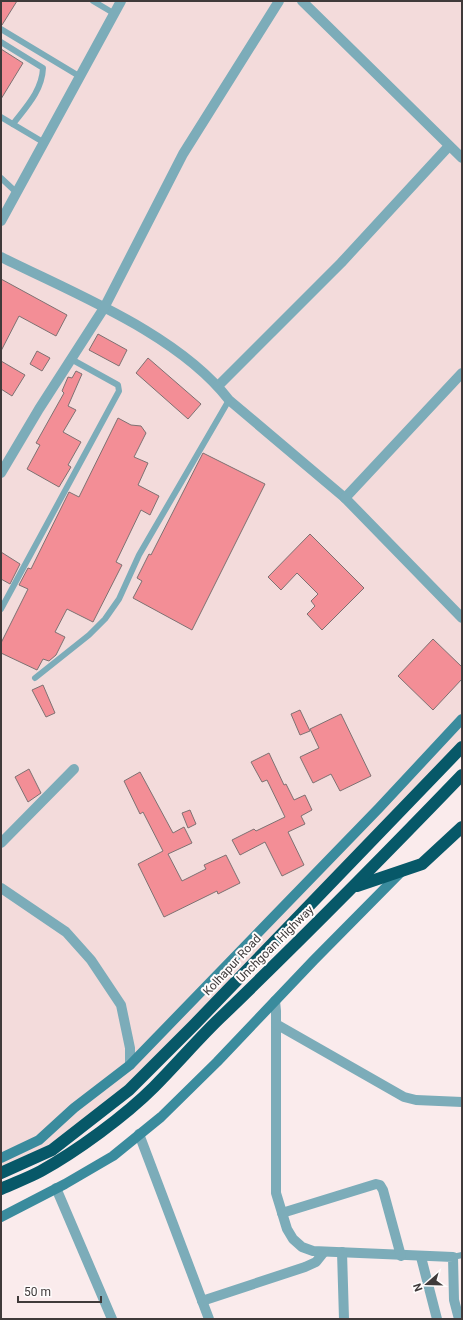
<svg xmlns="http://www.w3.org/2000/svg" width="463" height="1320" font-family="Roboto,sans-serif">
  <rect width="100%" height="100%" fill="#faebec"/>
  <polygon fill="#f3dbdb" points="1,1 462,1 462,747 203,1016 87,1122 1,1173"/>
  <g fill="#f38e96" stroke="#7e7172">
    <polygon points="1,1 17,1 2,25 1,25"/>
    <polygon points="1,49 23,63 1,99"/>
    <polygon points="1,279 67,315 56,336 19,316 1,351"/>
    <polygon points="98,334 127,350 119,366 89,350"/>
    <polygon points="37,351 50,358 42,371 30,364"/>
    <polygon points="148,358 201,404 188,419 136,373"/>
    <polygon points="1,361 25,375 12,396 1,389"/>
    <polygon points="76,371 82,374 68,406 76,410 63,432 81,442 68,465 71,467 59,487 27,469 40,445 36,443 64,393 62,391 68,377 72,378"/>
    <polygon points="118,418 131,425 141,426 146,433 134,457 148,463 138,485 159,496 150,515 141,510 116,562 122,565 93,622 67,609 55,632 65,637 56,655 49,661 43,659 37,670 1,653 1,643 28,589 19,585 28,568 31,569 69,492 79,497"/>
    <polygon points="203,453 265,484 192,630 133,598 142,581 137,578 149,554 151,555"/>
    <polygon points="310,534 364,588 322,630 307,614 315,606 311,601 318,594 297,573 281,590 268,577"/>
    <polygon points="1,552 20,564 10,584 1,579"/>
    <polygon points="433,639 462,667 462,679 433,710 398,676"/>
    <polygon points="43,685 55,713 46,717 32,690"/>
    <polygon points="300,710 310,731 300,735 291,714"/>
    <polygon points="341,714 371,776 340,791 331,774 313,783 300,757 319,748 310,729"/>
    <polygon points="269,753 284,785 286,784 294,800 305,795 312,810 301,816 305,824 288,832 304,865 282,876 265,842 240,855 232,840 254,829 256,831 285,817 267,780 262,782 251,762"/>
    <polygon points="29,769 41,793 28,802 15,777"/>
    <polygon points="140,772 173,833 184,827 192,843 168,854 182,881 206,869 204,865 226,855 240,883 218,894 217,891 164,917 138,864 163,851 143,812 140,814 124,781"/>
    <polygon points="190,810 196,824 188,828 182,813"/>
  </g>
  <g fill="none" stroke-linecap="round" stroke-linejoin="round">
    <g stroke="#7cacb9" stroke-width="6">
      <polyline points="93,1 115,14"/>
      <polyline points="1,29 79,76"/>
      <path d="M1 42 43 68C42 91 26 107 13 124"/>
      <polyline points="1,117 43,142"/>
      <polyline points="1,178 16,192"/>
      <polyline points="1,609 119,391 118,385 71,359"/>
      <polyline points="35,678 89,635 105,619 119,599 139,555 229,400"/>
      <polyline points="453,1257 462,1255"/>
    </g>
    <g stroke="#7cacb9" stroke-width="10">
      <polyline points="302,1 462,158"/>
      <polyline points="1,221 121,1"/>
      <path d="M1 257C75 294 178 334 229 400L345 498 462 618"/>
      <polyline points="218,386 341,263 449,146"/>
      <polyline points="1,473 39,409 104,308 183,154 279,1"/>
      <polyline points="345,498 462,373"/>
      <polyline points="1,843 74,769"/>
      <polyline points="1,888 66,932 91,960 121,1005 130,1048 130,1065"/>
      <polyline points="275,1001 276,1011 276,1193 287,1229 293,1239 302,1247 313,1251 453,1257 454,1300 459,1319"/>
      <polyline points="276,1024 404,1097 416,1100 462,1102"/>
      <polyline points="139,1134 209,1319"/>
      <polyline points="56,1188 112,1319"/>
      <polyline points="282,1213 376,1184 380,1185 383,1190 401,1256"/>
      <polyline points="342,1252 344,1319"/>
      <polyline points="421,1257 437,1319"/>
      <polyline points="202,1301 305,1267 316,1262 324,1252"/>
    </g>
    <g stroke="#3a8b9d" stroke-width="10">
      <polyline points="1,1158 39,1140 74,1108 130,1065 379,808 462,719"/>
      <polyline points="1,1217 65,1184 113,1156 161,1117 217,1062 314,960 401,872"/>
    </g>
    <g stroke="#075868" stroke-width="12">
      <polyline points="357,886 422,864 462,827"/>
      <polyline points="1,1173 52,1150 129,1090 194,1025 462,747"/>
      <path d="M1 1189C14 1183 28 1178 41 1171 77 1151 125 1116 154 1087 177 1064 198 1039 221 1017 303 938 383 857 462 775"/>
    </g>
  </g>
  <g text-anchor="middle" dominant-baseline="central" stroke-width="4" stroke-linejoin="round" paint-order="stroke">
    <g font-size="12" fill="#3f3a3a" stroke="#fffcfc">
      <text transform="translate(275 944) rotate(-45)">Unchgoan Highway</text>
      <text transform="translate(232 965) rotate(-47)">Kolhapur Road</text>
    </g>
  </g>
  <rect width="463" height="1320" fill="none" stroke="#3f3a3a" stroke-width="4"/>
  <g transform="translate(427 1284) rotate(250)" stroke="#fffcfc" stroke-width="3" paint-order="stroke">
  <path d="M0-3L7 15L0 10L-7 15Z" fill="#3f3a3a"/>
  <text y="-6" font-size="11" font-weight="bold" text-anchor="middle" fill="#3f3a3a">N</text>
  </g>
  <path d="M18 1296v6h83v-6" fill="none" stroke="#3f3a3a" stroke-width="2"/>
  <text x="24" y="1296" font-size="12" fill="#3f3a3a" stroke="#fffcfc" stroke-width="3" paint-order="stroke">50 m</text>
</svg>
